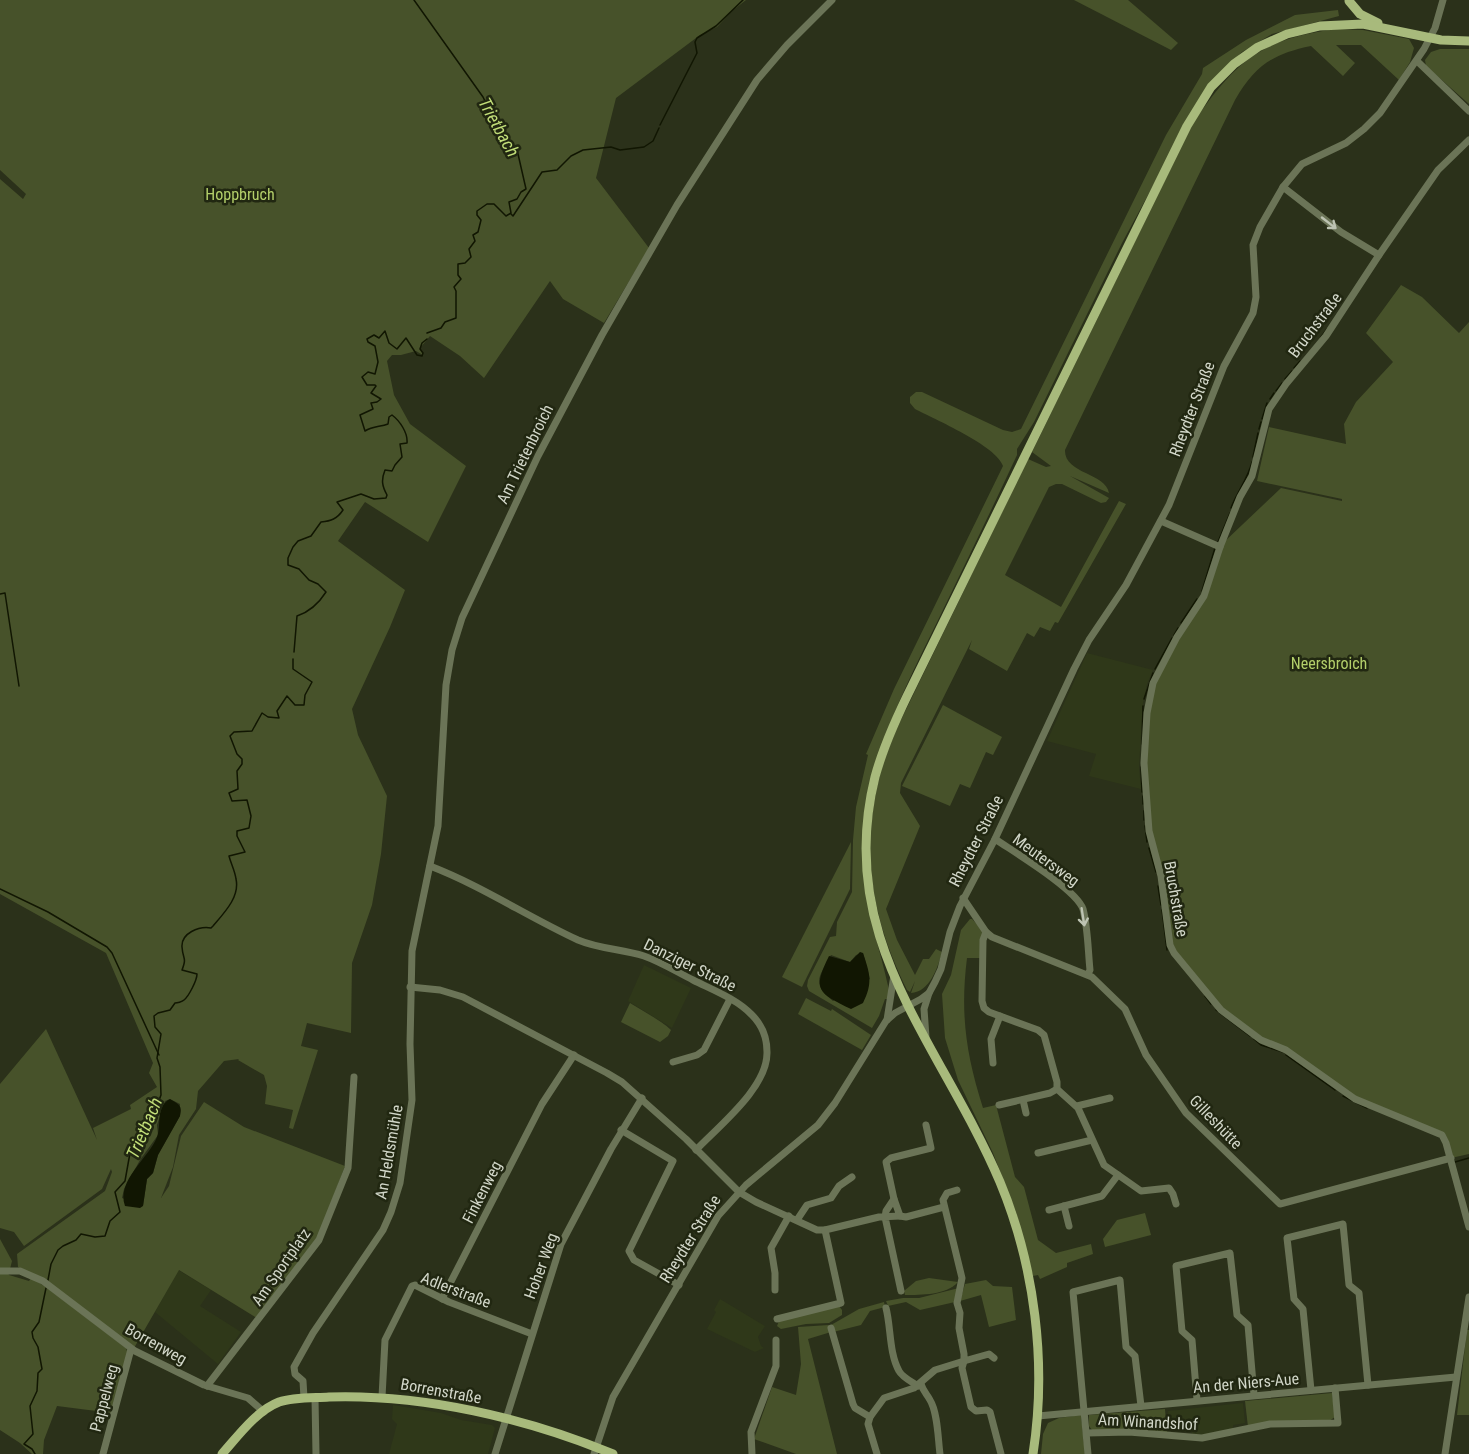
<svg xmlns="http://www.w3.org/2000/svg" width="1469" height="1454" font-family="'Roboto Condensed',sans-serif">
  <rect width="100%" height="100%" fill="#2b311a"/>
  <g fill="#2f3819">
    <polygon points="1087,653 1153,670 1147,684 1143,703 1139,767 1141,789 1089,776 1096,754 1047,741"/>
    <polygon points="644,965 691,988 672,1028 628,1001"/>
    <polygon points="178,1270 211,1290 200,1306 241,1332 218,1364 155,1312"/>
    <polygon points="720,1299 765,1326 758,1337 761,1346 764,1348 755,1352 707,1329 716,1312 714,1310"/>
    <polygon points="1243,1403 1245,1423 1233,1425 1233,1430 1216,1434 1192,1435 1192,1430 1185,1431 1169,1425 1168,1411"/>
    <polygon points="393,1405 441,1413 461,1420 492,1425 495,1428 488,1454 389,1454 397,1424 392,1419"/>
  </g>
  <g fill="#47522a" fill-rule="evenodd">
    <path d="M0 0H746L732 11 717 27 700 35 616 98 596 178 649 248 604 323 563 299 550 281 484 378 460 356 430 336 420 348 423 355 416 351 401 355H392L387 361 394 395 410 424 466 466 428 542 365 502 338 541 405 590 390 627 352 709 358 735 387 796 381 854 372 905 352 963 351 1033 307 1023 301 1046 318 1050 293 1129 289 1128 293 1110 265 1104 267 1086 264 1075 238 1060 239 1059 224 1061 198 1091 196 1109 179 1135 173 1167 161 1198 169 1186 181 1136 204 1102 244 1127 345 1166 316 1242 257 1318 179 1270 134 1348 49 1283 18 1267 17 1254 105 1191 112 1172 111 1169 102 1189 24 1246 14 1232 0 1228V1084L46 1029 97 1140 93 1128 131 1109 130 1105 157 1087 149 1073 153 1063 106 953 0 894V179L23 199 26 194 0 170ZM170 1099 180 1104V1116L158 1155 153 1173 147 1179 143 1206 122 1198 124 1189 140 1160 158 1135 157 1125 165 1101Z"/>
    <polygon points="1074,0 1128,0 1178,43 1171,50"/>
    <path d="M1338 10 1339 16 1272 34 1242 52 1207 86 1122 243 1034 422 1017 449V455C992 509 966 562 940 616 902 694 858 775 863 865 865 908 880 948 889 990V999H885L879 1016 872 1028 809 991 807 986 808 980 830 937 836 936 837 922 852 892 853 840 856 807 868 755 866 754 894 689 1003 466C997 446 934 419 915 409L910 403V397L916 392H922L1003 430 1012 432 1021 429 1166 135 1202 74 1203 68 1246 40 1295 15ZM863 953 870 979 833 1001C811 983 819 977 831 955L850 962 856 955Z"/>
    <path d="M1337 29 1363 30 1409 39 1414 48 1410 62 1399 80 1361 45H1336L1355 63 1343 76 1311 46C1272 54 1255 66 1235 100L1065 450C1064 474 1106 473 1109 493L1070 476 1109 498 1106 502 1101 503 1062 484H1056L1049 487 1005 575 1061 607 1119 501 1126 504 1058 623 1055 622 1050 631 1040 627 1034 637 1027 633 1007 671 969 649 972 640 901 783 900 793 920 826 886 909 897 940 915 975 923 959H929L936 949 942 952C938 967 930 992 911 993L915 981 910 992 907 990C871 917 860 850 881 771 885 756 892 742 897 728L1028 459 1046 467 1051 466 1032 452 1193 123C1235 62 1261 38 1337 29Z"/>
    <polygon points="1440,49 1469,49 1469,104 1426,66 1425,60 1431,52"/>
    <polygon points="1401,285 1422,297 1459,333 1469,322 1469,1154 1451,1158 1443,1136 1363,1101 1307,1063 1260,1038 1221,1010 1174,953 1150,830 1146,767 1150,703 1155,679 1179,636 1204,598 1223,543 1281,488 1342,501 1342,499 1257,481 1269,427 1346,444 1344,424 1356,402 1393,362 1366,333"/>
    <polygon points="943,705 1002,737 993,755 986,752 970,788 960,784 950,806 902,786"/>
    <polygon points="851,842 850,889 802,987 782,977"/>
    <path d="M970 919H972L985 932 982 958H967C960 1014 966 1054 983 1108L996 1105 1015 1177 1024 1187 1038 1240 1056 1253 1091 1244 1093 1254 1067 1263V1267L1040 1279 1038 1275 1033 1276 1016 1212 993 1153 958 1080 945 1038 942 994 951 975 961 930Z"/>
    <polygon points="806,998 831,1011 832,1009 871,1035 862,1050 798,1014"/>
    <path d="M630 1003C644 1012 659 1019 671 1030L668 1036 660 1042 621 1022Z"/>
    <polygon points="1145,1213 1151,1235 1105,1247 1103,1239 1117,1220"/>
    <polygon points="0,1239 12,1261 10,1269 0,1270"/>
    <polygon points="8,1273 9,1275 29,1281 31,1278 46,1287 126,1348 128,1354 112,1413 57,1406 44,1440 43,1454 32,1454 20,1443 0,1430 0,1274"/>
    <path d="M929 1278 958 1282C947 1295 921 1295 905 1295L904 1291 916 1281Z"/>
    <polygon points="986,1280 993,1286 1012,1287 1016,1320 989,1327 981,1295 960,1301 965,1284"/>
    <polygon points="959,1288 955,1302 920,1310 906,1302 888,1306 886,1301 903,1298 919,1298"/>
    <polygon points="884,1302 885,1307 870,1311 861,1325 833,1332 831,1325 859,1309"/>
    <polygon points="839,1306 842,1310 842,1315 829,1323 806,1324 781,1329 777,1326 779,1321"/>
    <polygon points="829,1325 831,1332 808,1339 837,1454 796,1454 754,1439 772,1387 796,1395 801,1364 798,1327"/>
    <polygon points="1467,1330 1469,1330 1469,1415 1457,1415"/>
    <polygon points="1332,1393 1335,1417 1329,1421 1248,1427 1245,1401"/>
    <polygon points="1165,1409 1167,1433 1092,1430 1089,1426 1089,1415"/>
    <polygon points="1081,1415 1085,1454 1041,1454 1043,1434 1048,1423 1059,1418"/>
  </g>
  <g fill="#111602">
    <path d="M860 952 863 953C870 974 873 983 863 1003L851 1009C818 993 812 990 829 956L850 962Z"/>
    <path d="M170 1099C178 1104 183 1105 180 1116L158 1155 153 1173 147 1179 143 1206 140 1208 125 1206C116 1180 149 1158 157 1137 162 1124 155 1107 170 1099Z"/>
  </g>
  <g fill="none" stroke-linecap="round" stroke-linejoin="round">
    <g stroke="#111602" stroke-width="1.5">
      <polyline points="414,0 483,97 506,144 515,149 518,154 526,189 521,192 517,199 509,202 511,213 506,216 494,204 487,204 477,211 477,215 481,220 478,232 473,235 475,241 469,249 471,257 465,263 458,264 458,275 461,279 454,287 456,291 456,318 445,322 441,328 427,333"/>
      <polyline points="660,125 697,53 695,42 697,38 716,26 743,0"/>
      <polyline points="511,214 513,216 542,172 557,170 571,156 583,150 611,147 620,150 644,147 653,141 659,128"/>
      <polyline points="1321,337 1327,329"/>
      <polyline points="1294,368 1300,361"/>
      <polyline points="1285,379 1292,371"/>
      <polyline points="1276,391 1282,383"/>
      <polyline points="1270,399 1274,393"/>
      <polyline points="1262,419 1267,403"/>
      <polyline points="1259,429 1261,422"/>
      <polyline points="1253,457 1258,433"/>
      <path d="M1231 508C1237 492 1248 479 1252 462"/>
      <polyline points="1218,542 1230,513"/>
      <polyline points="1202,591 1215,548"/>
      <polyline points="0,594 5,593 19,686"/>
      <polyline points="1181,623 1197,599"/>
      <polyline points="1174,635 1178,628"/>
      <path d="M294 652 297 616C309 612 319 603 326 592L318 584 309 580 299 569 288 565V558L293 547 298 541 311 536 321 522C331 521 337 519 343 510L337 502 361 494 374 499 386 498 387 495C382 486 381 480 385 470L392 471 395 465 402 457 400 444 407 443C408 433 400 421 392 415L389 417 388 424C380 427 373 426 365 431L360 415 373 409 371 403 377 402 381 399 371 393 376 386 375 385H367L362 377 368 372 375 374 378 362 375 346 368 342 367 339 374 335 379 338 385 331 389 343 397 349 406 338 417 355 422 356 423 353 420 349 422 343 427 339"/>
      <polyline points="1155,669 1172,638"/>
      <polyline points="1144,699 1153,673"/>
      <polyline points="1142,744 1143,706"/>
      <polyline points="1141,767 1142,792"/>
      <polyline points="1143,796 1143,804"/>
      <polyline points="1144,811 1144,820"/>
      <polyline points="1145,826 1147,842"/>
      <polyline points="1149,848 1156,872"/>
      <polyline points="1158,886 1161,905"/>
      <polyline points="0,889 48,912 107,947 112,953 159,1055"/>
      <polyline points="1162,910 1167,950"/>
      <polyline points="1205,996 1211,1004"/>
      <polyline points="1216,1010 1250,1036"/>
      <polyline points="1254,1039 1261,1045 1283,1052"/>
      <polyline points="1286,1055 1335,1090"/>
      <polyline points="1343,1096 1367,1108"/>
      <polyline points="1455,1162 1469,1158"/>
      <path d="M48 1280 51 1264 58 1250 63 1246 76 1240 81 1234 95 1237 105 1236 110 1221 120 1212 115 1192 125 1181 130 1153 134 1142 143 1134 158 1103 161 1095 160 1067 157 1058 161 1034 155 1027 154 1016 158 1013 170 1010 175 1003C177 1003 182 1002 184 1000 189 996 197 980 197 974L182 970C187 957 183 960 182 947 181 933 199 926 211 928L213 926C224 913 240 897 236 879 235 871 231 864 229 856L245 852 237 836V831L249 828 251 816 247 800 232 801 229 793 238 789 237 771 242 764V759L237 754 230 736 234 732 252 731 262 713 268 717 279 718 277 711 287 696 295 705H304L305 695 312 682 293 669V659"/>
      <polyline points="35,1454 32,1449 24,1444 33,1434 30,1406 37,1391 38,1373 42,1369 38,1347 33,1338 32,1332 39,1322 46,1288"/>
    </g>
    <g stroke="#6b7457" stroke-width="7">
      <polyline points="1417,61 1469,111"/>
      <polyline points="1469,140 1438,170 1379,255 1326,336 1286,384 1269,409 1252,476 1240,497 1220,547 1204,596 1177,637 1153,683 1147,713 1144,763 1149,831 1161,876 1170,945 1174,953 1221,1010 1261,1040 1286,1050 1355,1099 1442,1135 1446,1143 1469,1227"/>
      <polyline points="1283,187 1341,232 1379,255"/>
      <polyline points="1161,521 1220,547"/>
      <path d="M995 839C1014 852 1076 889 1083 909 1088 928 1088 951 1090 970L1088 974"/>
      <path d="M430 866C482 886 528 917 578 940 599 949 622 949 644 956 661 962 677 972 693 980 713 990 737 999 752 1015 762 1025 767 1038 767 1052 768 1087 720 1125 696 1150"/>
      <polyline points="963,898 986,932 992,937 1092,977 1125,1009 1146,1055 1186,1113 1280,1204 1451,1158"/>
      <polyline points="986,932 983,940 982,1001 984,1008 989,1012 1038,1030 1044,1035 1057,1082 1057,1089 1078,1108 1104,1165 1141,1191 1169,1188 1173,1194 1176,1204"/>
      <polyline points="410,987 440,990 463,997 607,1073 622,1082 686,1139 739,1192 756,1202 817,1230 825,1230 879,1217 900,1216 894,1199 886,1211 885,1217 901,1291"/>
      <polyline points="887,1020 894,975"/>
      <polyline points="926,1037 924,1009 929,993"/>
      <polyline points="673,1062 697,1055 704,1050 730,999"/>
      <polyline points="993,1063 991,1039 1000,1016"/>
      <polyline points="1023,1100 1026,1113"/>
      <polyline points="999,1105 1050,1093 1057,1089"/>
      <polyline points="1077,1106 1110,1098"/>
      <polyline points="621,1130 673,1161 629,1251 634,1260 679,1285"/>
      <polyline points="1038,1153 1092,1140"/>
      <polyline points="957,1190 947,1193 943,1200 962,1278 957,1303 960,1313 959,1328 964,1354 964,1361 989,1354 994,1358"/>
      <polyline points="894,1199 886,1162 891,1158 931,1148 926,1125"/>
      <polyline points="1064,1206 1069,1226"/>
      <polyline points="1049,1210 1102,1196 1118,1175"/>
      <polyline points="900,1216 906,1217 944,1207"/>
      <polyline points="797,1220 807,1205 831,1198 839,1186 852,1177"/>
      <polyline points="0,1271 20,1271 43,1281 135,1351 204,1385 248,1398 264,1412"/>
      <polyline points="775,1290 775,1273 771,1248 789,1216"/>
      <polyline points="442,1299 542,1104 574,1055"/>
      <path d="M886 1308C891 1327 889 1353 899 1371 902 1377 912 1382 918 1386"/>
      <polyline points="777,1319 841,1303 825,1230"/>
      <polyline points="831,1328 853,1404 855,1408 870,1417"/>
      <path d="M921 1384C923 1391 927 1394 930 1400 938 1413 938 1440 940 1454"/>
      <polyline points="207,1386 319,1240 348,1168 354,1077"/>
      <polyline points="1311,1390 1303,1309 1294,1299 1287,1238 1343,1224 1349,1285 1359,1293 1368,1385"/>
      <polyline points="382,1397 385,1340 412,1286 415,1285 449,1302 532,1334"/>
      <polyline points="304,1398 303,1381 295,1374 294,1367 313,1333 383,1230 391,1212 400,1183 412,1100 410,1044 412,951 438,826 446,685 452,650 462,618 538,456 602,335 677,205 757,80 787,45 832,0"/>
      <polyline points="315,1398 316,1454"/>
      <polyline points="1197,1400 1192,1340 1182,1331 1176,1266 1230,1253 1237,1315 1248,1325 1254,1395"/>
      <polyline points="1038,1416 1456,1377"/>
      <polyline points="1087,1433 1129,1432 1202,1438 1270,1424 1338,1423 1335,1388"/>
      <polyline points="103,1454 131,1349"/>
      <polyline points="495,1454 561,1244 611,1149 642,1098"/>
      <polyline points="594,1454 613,1397 718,1216 746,1185 818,1125 835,1103 886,1021 895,1013 921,999 929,993 935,982 941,969 950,932 960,906 995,839 1074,669 1089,640 1126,585 1169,505 1224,366 1253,313 1256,297 1253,245 1260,227 1283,187 1302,164 1346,143 1364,129 1380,113 1424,49 1435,28 1443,0"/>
      <polyline points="752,1454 751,1432 776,1366 776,1340"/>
      <polyline points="877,1454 868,1424 870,1417 884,1398 914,1388 935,1370 964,1361 962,1368 971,1407 976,1411 987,1410 990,1412 1001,1454"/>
      <polyline points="1088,1454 1073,1292 1120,1280 1126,1347 1135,1356 1141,1406"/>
      <polyline points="1445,1454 1469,1297"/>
    </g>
    <g stroke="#a8ba7c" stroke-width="9">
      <polyline points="1349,1 1360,14 1378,23"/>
      <path d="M222 1454C238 1436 256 1411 279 1402 294 1397 313 1398 329 1397 423 1394 526 1418 613 1454"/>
      <path d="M1033 1454C1047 1364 1035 1266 1000 1182 941 1043 834 941 875 777 884 744 898 714 913 684L1187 126 1211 87 1234 64 1258 47 1287 34 1320 26 1363 24 1441 40 1469 41"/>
    </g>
  </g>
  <defs><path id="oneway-shaft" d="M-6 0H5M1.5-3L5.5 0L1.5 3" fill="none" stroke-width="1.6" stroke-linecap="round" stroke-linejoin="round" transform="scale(1.5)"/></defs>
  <g stroke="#bdc3b2">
    <use href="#oneway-shaft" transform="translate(1329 223) rotate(38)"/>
    <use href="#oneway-shaft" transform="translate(1083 917) rotate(81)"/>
  </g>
  <g text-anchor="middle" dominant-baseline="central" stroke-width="5" stroke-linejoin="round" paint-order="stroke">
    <g font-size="16" fill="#b3cf6a" stroke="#212711">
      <text x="240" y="194">Hoppbruch</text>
      <text x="1329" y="663">Neersbroich</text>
    </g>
    <g font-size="16" fill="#d2d7c9" stroke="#212711">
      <text transform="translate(1315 325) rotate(-53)">Bruchstraße</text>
      <text transform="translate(1192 409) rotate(-69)">Rheydter Straße</text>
      <text transform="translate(525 454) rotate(-64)">Am Trietenbroich</text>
      <text transform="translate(976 841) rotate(-63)">Rheydter Straße</text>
      <text transform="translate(1046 860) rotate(36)">Meutersweg</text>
      <text transform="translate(1176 899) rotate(80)">Bruchstraße</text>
      <text transform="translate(690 965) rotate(26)">Danziger Straße</text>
      <text transform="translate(1216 1122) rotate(46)">Gilleshütte</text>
      <text transform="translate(389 1152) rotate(-80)">An Heldsmühle</text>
      <text transform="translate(482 1192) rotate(-63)">Finkenweg</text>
      <text transform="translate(690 1239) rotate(-58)">Rheydter Straße</text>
      <text transform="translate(541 1266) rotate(-70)">Hoher Weg</text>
      <text transform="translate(281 1267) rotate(-55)">Am Sportplatz</text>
      <text transform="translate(456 1290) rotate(21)">Adlerstraße</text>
      <text transform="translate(156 1344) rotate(29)">Borrenweg</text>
      <text transform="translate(1246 1383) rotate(-5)">An der Niers-Aue</text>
      <text transform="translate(441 1391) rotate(10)">Borrenstraße</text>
      <text transform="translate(104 1398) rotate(-75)">Pappelweg</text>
      <text transform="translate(1148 1422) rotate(3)">Am Winandshof</text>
    </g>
    <g font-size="18" font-style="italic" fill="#c1dd78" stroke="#212711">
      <text transform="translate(499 127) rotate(61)">Trietbach</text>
      <text transform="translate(144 1128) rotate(-67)">Trietbach</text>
    </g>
  </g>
</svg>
